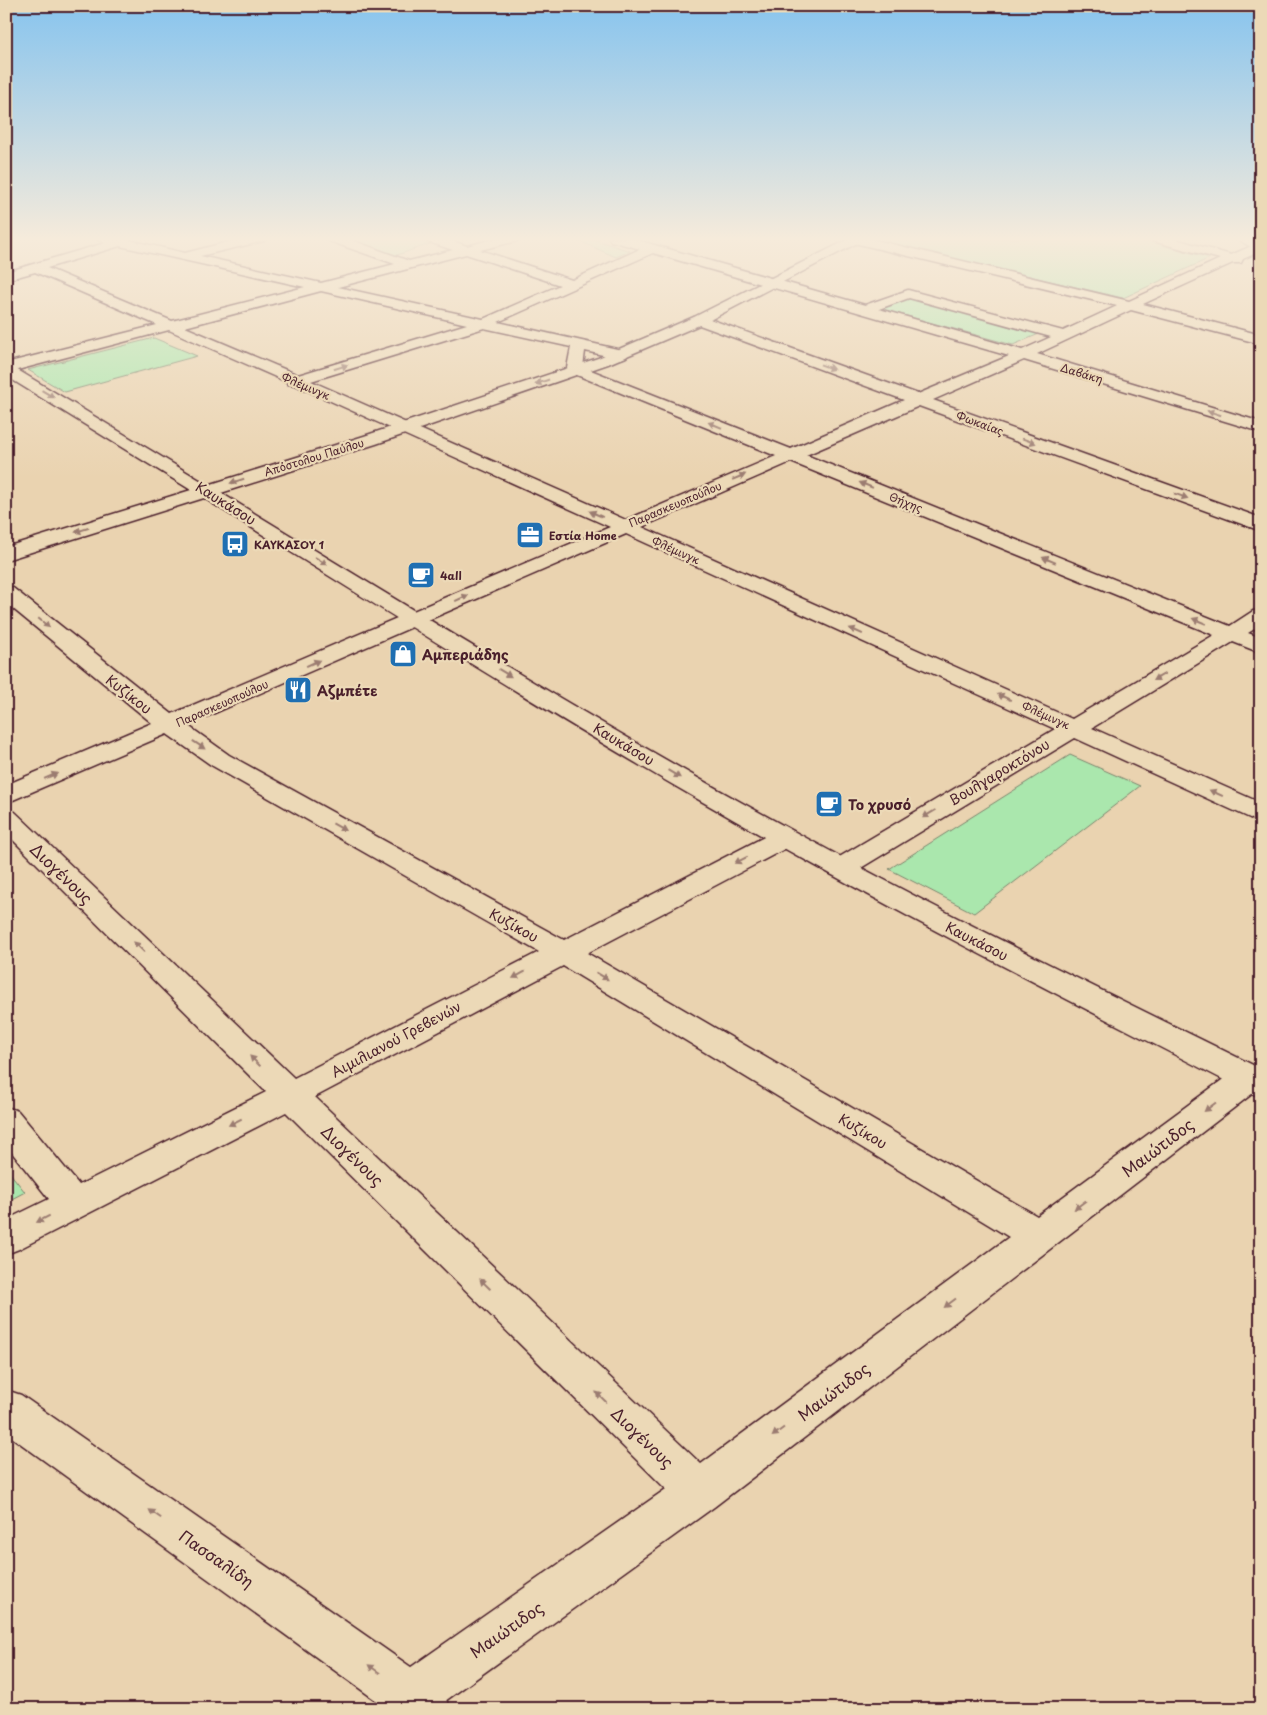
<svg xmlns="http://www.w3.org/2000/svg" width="1267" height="1715" font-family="'Playpen Sans',sans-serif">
  <rect width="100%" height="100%" fill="#ead3b0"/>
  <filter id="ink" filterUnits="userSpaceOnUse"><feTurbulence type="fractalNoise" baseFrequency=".02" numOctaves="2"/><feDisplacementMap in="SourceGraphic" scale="10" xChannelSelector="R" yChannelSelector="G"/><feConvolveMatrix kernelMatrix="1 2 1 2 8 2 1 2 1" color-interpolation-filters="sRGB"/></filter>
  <g filter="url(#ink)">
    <g fill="#aae7ad" stroke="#7a836c">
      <polygon points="338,238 413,238 430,244 391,257"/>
      <polygon points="572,238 590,238 630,251 616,257"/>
      <polygon points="872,238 1136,238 1210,258 1123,298 870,239"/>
      <polygon points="908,294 1046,331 1013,345 874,307"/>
      <polygon points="154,338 197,356 65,392 28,370"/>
      <polygon points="1070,755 1140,786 974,913 889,869"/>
      <polygon points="6,1168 25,1192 6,1202"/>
    </g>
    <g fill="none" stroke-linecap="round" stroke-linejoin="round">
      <defs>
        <path id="minor" d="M95 238H127L129 240 185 253 243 238H266L264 241 200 256 321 283 395 264 329 241 327 238H346L409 261 453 250 426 241 424 238H444L467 246 497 238H519L517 241 480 250 572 280 640 249 611 241 609 238H630L865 305 908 290 1063 331 1117 306 850 242 844 238H867L1129 301 1220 259 1153 241 1151 238H1172L1231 255 1254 245H1261V251L1243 259 1241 263H1233L1215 271 1143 304 1261 335V344L1131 310 1037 354 1261 422V432L1024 360 933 400 1261 518V531L919 406 806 455 1230 626 1253 611 1261 610V625L1248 633 1261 638V653L1233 642 1092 728 1261 803V821L1252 819 1075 738 851 874 841 877 831 874 827 868 831 862 1055 729 626 534 187 725 229 755 564 940 774 832 784 830 794 832 798 838 794 844 587 953 1037 1216 1237 1069 1249 1066 1261 1069V1087L714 1507 434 1709H392L387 1696 394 1679 666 1489 286 1112 19 1249 6 1254V1220L49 1199 6 1145V1107L18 1111 79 1185 266 1092 6 833V810L15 812 294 1078 539 952 211 765 167 734 6 803V785L152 723 6 603V586L13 588 172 714 610 527 295 385 288 384 287 382 169 330 6 373V363L157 325 35 272 6 280V272L105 243ZM120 246 305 287 172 321 47 268ZM653 253 1009 356 918 394 704 317H694L692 320 694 323 904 400 791 449 583 367 585 351 621 359 626 357 629 354 626 351 498 322ZM466 254 560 285 483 319 338 287ZM321 291 467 324 298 375 185 327ZM909 298 1051 337 1022 350 879 309ZM484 328 571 347 567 368 572 373 776 456 626 520 311 381ZM791 462 1214 635 1072 719 642 527ZM563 966 1009 1237 701 1464 315 1097Z"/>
        <g id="major">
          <path d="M851 238H867L704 323 608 364 376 444 221 493C415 611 608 731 808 839 956 920 1109 994 1261 1069V1096L1249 1093C1095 1013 940 936 789 851 590 740 397 618 204 498L6 560V547L191 490 6 376V364L11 366 208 485 364 436 598 358 694 317Z"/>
          <polygon points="1236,238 1251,238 1261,244 1261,253"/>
          <polygon points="6,1390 21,1395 428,1679 443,1692 450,1709 388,1709 6,1433"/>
        </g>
      </defs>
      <use href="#minor" stroke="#4a1f2b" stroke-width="3"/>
      <use href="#major" stroke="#4a1f2b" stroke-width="3"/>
      <use href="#minor" fill="#ecd9b7" fill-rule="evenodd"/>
      <use href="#major" fill="#ecd9b7" fill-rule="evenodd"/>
    </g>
    <defs><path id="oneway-solid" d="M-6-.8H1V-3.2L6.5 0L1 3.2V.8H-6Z" transform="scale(1.25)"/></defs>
    <g fill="#9b7c71">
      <use href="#oneway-solid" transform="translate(341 367) rotate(-17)"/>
      <use href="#oneway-solid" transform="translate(827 367) rotate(20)"/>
      <use href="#oneway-solid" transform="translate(542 382) rotate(161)"/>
      <use href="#oneway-solid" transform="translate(48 394) rotate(31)"/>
      <use href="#oneway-solid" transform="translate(1214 413) rotate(-163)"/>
      <use href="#oneway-solid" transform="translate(715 425) rotate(-158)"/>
      <use href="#oneway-solid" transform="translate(1029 441) rotate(20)"/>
      <use href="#oneway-solid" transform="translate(739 477) rotate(-23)"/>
      <use href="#oneway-solid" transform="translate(237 481) rotate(163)"/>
      <use href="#oneway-solid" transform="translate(866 485) rotate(-158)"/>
      <use href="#oneway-solid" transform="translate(1181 496) rotate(20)"/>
      <use href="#oneway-solid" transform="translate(596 514) rotate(-156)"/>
      <use href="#oneway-solid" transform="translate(82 530) rotate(162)"/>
      <use href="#oneway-solid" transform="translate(1049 560) rotate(-158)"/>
      <use href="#oneway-solid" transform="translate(321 561) rotate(32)"/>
      <use href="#oneway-solid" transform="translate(462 598) rotate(-24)"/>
      <use href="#oneway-solid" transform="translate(1199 621) rotate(-158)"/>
      <use href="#oneway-solid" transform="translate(44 623) rotate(40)"/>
      <use href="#oneway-solid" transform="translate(856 631) rotate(-156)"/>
      <use href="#oneway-solid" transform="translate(313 663) rotate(-24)"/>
      <use href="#oneway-solid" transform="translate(505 673) rotate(31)"/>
      <use href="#oneway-solid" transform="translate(1159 677) rotate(150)"/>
      <use href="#oneway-solid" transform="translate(1004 697) rotate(-156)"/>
      <use href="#oneway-solid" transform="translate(199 745) rotate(34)"/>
      <use href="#oneway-solid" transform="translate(674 774) rotate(31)"/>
      <use href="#oneway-solid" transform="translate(51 776) rotate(-23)"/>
      <use href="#oneway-solid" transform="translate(1216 793) rotate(-156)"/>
      <use href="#oneway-solid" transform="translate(929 814) rotate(149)"/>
      <use href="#oneway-solid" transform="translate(339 827) rotate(29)"/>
      <use href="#oneway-solid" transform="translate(741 860) rotate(153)"/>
      <use href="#oneway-solid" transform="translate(139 947) rotate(-136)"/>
      <use href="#oneway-solid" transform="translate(519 975) rotate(152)"/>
      <use href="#oneway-solid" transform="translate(602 976) rotate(31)"/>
      <use href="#oneway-solid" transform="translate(255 1061) rotate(-136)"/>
      <use href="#oneway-solid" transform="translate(1210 1107) rotate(143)"/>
      <use href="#oneway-solid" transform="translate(235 1122) rotate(153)"/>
      <use href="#oneway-solid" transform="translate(1080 1205) rotate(143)"/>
      <use href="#oneway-solid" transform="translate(43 1219) rotate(153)"/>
      <use href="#oneway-solid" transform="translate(485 1284) rotate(-136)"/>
      <use href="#oneway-solid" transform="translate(950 1303) rotate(143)"/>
      <use href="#oneway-solid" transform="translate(601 1397) rotate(-136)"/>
      <use href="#oneway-solid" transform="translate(778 1432) rotate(143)"/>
      <use href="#oneway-solid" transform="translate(155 1514) rotate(-145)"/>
      <use href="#oneway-solid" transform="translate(374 1669) rotate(-145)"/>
    </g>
  </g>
  <linearGradient id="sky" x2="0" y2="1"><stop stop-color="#87c4ee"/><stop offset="0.5" stop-color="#f6ebdb"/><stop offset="1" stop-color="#f6ebdb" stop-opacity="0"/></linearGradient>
  <rect width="1267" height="478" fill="url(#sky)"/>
  <defs>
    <symbol id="office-square" viewBox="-11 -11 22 22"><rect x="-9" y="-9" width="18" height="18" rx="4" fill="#1f6fb2" stroke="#ecd9b7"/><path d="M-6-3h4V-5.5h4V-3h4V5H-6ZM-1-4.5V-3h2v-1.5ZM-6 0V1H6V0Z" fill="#fff"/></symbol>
    <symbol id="bus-square" viewBox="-11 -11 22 22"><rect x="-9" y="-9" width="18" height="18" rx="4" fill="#1f6fb2" stroke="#ecd9b7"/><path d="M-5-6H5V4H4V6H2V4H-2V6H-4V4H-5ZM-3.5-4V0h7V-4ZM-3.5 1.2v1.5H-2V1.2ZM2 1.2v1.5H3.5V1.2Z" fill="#fff"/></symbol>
    <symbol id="cafe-square" viewBox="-11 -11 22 22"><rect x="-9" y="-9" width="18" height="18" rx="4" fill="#1f6fb2" stroke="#ecd9b7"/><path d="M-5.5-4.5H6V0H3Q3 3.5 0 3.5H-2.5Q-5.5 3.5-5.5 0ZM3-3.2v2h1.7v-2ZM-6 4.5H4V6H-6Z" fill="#fff"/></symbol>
    <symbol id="shop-square" viewBox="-11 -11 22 22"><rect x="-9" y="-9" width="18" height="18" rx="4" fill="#1f6fb2" stroke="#ecd9b7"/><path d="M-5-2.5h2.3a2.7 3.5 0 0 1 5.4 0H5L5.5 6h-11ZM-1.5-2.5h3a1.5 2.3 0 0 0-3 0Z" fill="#fff"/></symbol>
    <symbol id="restaurant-square" viewBox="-11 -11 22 22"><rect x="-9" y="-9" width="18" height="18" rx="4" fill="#1f6fb2" stroke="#ecd9b7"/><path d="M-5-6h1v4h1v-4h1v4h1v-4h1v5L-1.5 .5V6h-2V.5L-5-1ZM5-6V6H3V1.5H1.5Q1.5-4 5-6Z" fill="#fff"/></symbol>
  </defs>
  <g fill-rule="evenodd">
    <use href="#office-square" x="514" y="519" width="32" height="32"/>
    <use href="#bus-square" x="219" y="528" width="32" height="32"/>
    <use href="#cafe-square" x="405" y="559" width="32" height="32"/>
    <use href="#shop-square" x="387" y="638" width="32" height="32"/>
    <use href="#restaurant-square" x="282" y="674" width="32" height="32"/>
    <use href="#cafe-square" x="813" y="788" width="32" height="32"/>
  </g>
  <g text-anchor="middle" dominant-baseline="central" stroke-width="4.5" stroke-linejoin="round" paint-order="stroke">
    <g font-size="11" fill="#4a1f2b" stroke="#ecd9b7">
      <text transform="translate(1082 373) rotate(17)">Δαβάκη</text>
      <text transform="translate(306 386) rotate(23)">Φλέμινγκ</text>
      <text transform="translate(980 423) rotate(20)">Φωκαίας</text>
      <text transform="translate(314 457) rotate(-17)">Απόστολου Παύλου</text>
      <text transform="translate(906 502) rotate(22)">Θήχης</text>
      <text transform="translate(675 504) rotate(-23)">Παρασκευοπούλου</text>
      <text transform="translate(676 550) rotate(24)">Φλέμινγκ</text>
      <text transform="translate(222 703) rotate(-24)">Παρασκευοπούλου</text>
      <text transform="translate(1046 715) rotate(24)">Φλέμινγκ</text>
    </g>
    <g font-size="11" font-weight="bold" fill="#4a1f2b" stroke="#ecd9b7" text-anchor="start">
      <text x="549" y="535">Εστία Home</text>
      <text x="254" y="544">ΚΑΥΚΑΣΟΥ 1</text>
      <text x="440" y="575">4all</text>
    </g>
    <g font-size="14" fill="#4a1f2b" stroke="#ecd9b7">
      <text transform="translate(226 503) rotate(32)">Καυκάσου</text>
      <text transform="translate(129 694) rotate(38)">Κυζίκου</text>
      <text transform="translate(624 744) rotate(31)">Καυκάσου</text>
      <text transform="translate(999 772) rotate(-31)">Βουλγαροκτόνου</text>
      <text transform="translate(514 925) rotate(29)">Κυζίκου</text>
      <text transform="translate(977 941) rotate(27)">Καυκάσου</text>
      <text transform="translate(396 1039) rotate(-28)">Αιμιλιανού Γρεβενών</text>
      <text transform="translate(863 1131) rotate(31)">Κυζίκου</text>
    </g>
    <g font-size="14" font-weight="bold" fill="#4a1f2b" stroke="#ecd9b7" text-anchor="start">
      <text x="422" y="654">Αμπεριάδης</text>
      <text x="317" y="690">Αζμπέτε</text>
      <text x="848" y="804">Το χρυσό</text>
    </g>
    <g font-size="16" fill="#4a1f2b" stroke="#ecd9b7">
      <text transform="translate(62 873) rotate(44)">Διογένους</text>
      <text transform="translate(1157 1147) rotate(-37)">Μαιώτιδος</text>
      <text transform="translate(353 1155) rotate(44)">Διογένους</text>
      <text transform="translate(833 1391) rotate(-37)">Μαιώτιδος</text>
      <text transform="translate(643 1437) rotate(44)">Διογένους</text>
      <text transform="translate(217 1558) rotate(35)">Πασσαλίδη</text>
      <text transform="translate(506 1629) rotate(-35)">Μαιώτιδος</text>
    </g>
  </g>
  <rect width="1267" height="1715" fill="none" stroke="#ecd9b7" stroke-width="25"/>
  <rect x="12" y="12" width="1242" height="1690" fill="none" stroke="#4a1f2b" stroke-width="2" filter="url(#ink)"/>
</svg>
